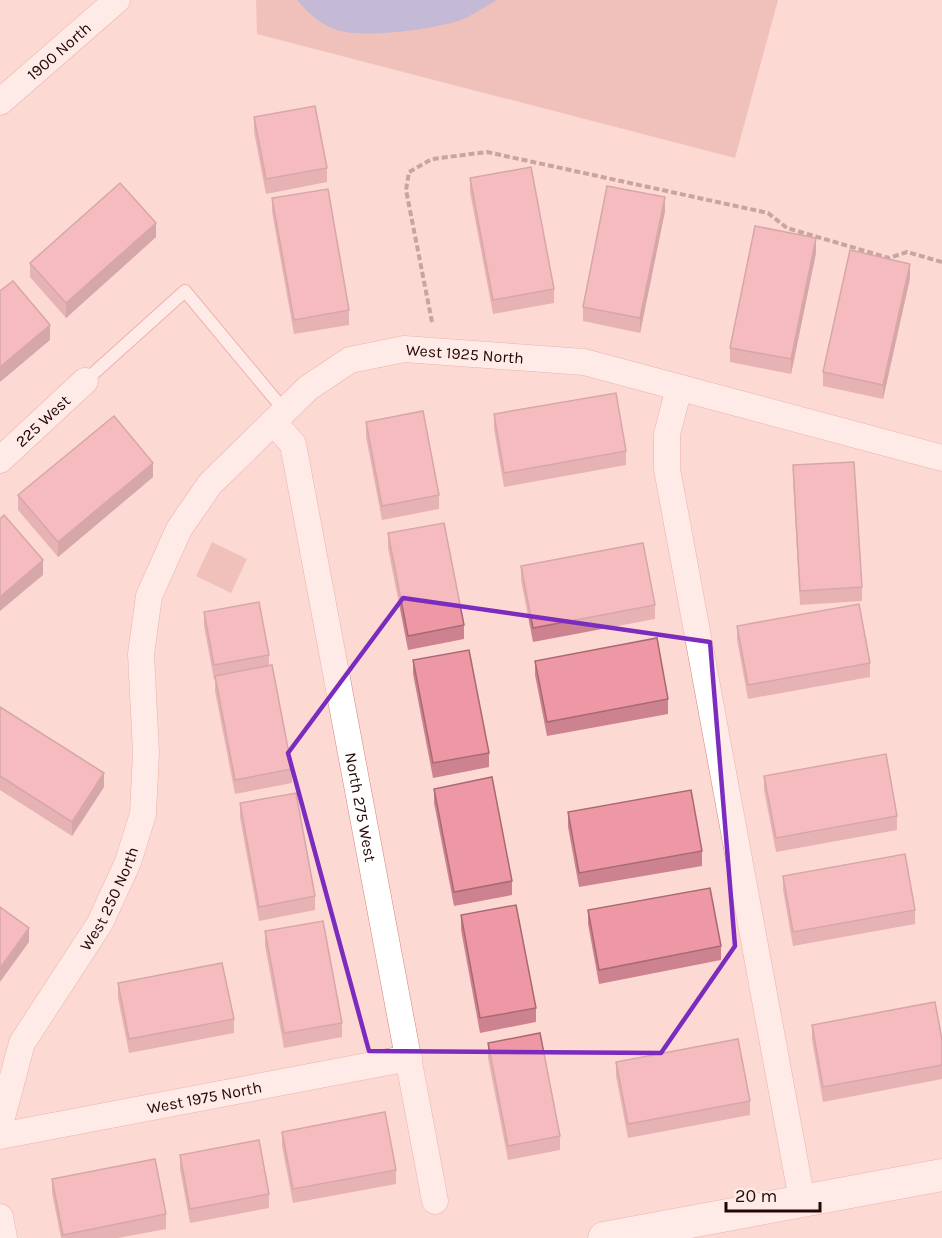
<svg xmlns="http://www.w3.org/2000/svg" width="942" height="1238" font-family="Karla,sans-serif">
  <rect width="100%" height="100%" fill="#fdd9d3"/>
  <g fill="#dfa59b">
    <polygon points="256,0 778,0 735,158 257,34"/>
    <polygon points="212,542 247,559 231,593 196,576"/>
  </g>
  <path fill="#7e94d8" d="M297 0H497C485 6 474 15 461 20 435 29 364 39 337 30 322 26 307 12 297 0Z"/>
  <g fill="none" stroke-linecap="round" stroke-linejoin="round">
    <defs>
      <polyline id="service" points="85,381 185,291 284,410"/>
      <g id="minor">
        <path id="s1" d="M0 102 117 0"/>
        <polyline points="679,388 667,434 667,469 802,1200"/>
        <path id="s2" d="M273 422 293 444 435 1201"/>
        <path id="s3" d="M0 460 85 381"/>
        <path id="s4" d="M0 1125 22 1043 100 923 128 862 143 814 146 753 141 654 149 596 179 529 210 484 308 388 350 360 404 349 584 362 942 458"/>
        <path id="s5" d="M0 1136 409 1058"/>
        <polyline points="0,1217 4,1238"/>
      </g>
      <polyline id="tertiary" points="604,1238 942,1175"/>
    </defs>
    <use href="#service" stroke="#d58478" stroke-width="14"/>
    <use href="#minor" stroke="#d58478" stroke-width="27"/>
    <use href="#tertiary" stroke="#d58478" stroke-width="33"/>
    <polyline stroke="#876662" stroke-width="4" stroke-dasharray="6 3" stroke-linecap="butt" points="432,322 406,190 409,172 432,159 487,152 768,213 787,228 889,258 907,252 942,262"/>
    <use href="#service" stroke="#fff" stroke-width="12"/>
    <use href="#minor" stroke="#fff" stroke-width="26"/>
    <use href="#tertiary" stroke="#fff" stroke-width="32"/>
  </g>
  <g fill="#cd838f">
    <polygon points="254,117 327,168 327,182 266,194 254,132"/>
    <polygon points="470,178 554,289 554,303 493,314 470,192"/>
    <polygon points="272,198 349,310 349,325 294,334 272,212"/>
    <polygon points="665,211 640,333 583,321 583,307"/>
    <polygon points="156,237 66,318 30,277 30,263"/>
    <polygon points="816,253 791,374 730,362 730,348"/>
    <polygon points="910,278 883,399 823,386 823,372"/>
    <polygon points="494,414 626,451 626,465 504,487 494,429"/>
    <polygon points="366,422 439,495 439,509 382,520 366,437"/>
    <polygon points="793,465 862,587 862,601 800,605 793,479"/>
    <polygon points="153,477 58,557 18,510 18,495"/>
    <polygon points="388,533 464,625 464,639 408,650 388,548"/>
    <polygon points="521,566 655,605 655,619 533,642 521,580"/>
    <polygon points="204,612 269,655 269,666 292,769 292,783 235,794 215,691 215,679 214,680 204,626"/>
    <polygon points="737,626 870,663 870,677 748,699 737,640"/>
    <polygon points="413,660 489,753 489,767 433,778 413,674"/>
    <polygon points="535,661 668,699 668,714 547,736 535,675"/>
    <polygon points="0,707 104,787 72,836 0,790"/>
    <polygon points="764,776 897,816 897,830 776,852 764,790"/>
    <polygon points="434,789 512,881 512,895 454,906 434,803"/>
    <polygon points="240,803 315,896 315,910 259,921 240,818"/>
    <polygon points="568,812 702,851 702,866 579,887 568,827"/>
    <polygon points="783,876 915,910 915,924 793,946 783,890"/>
    <polygon points="588,910 721,946 721,960 599,984 588,924"/>
    <polygon points="461,915 536,1008 536,1022 480,1033 461,930"/>
    <polygon points="265,931 342,1023 342,1037 284,1048 265,946"/>
    <polygon points="118,983 234,1019 234,1033 129,1053 118,998"/>
    <polygon points="812,1025 942,1040 942,1079 823,1102 812,1040"/>
    <polygon points="488,1043 560,1136 560,1150 508,1160 488,1058"/>
    <polygon points="616,1062 750,1101 750,1115 628,1138 616,1076"/>
    <polygon points="282,1132 396,1170 396,1184 293,1203 282,1146"/>
    <polygon points="180,1155 269,1194 269,1208 190,1223 180,1169"/>
    <polygon points="52,1179 166,1214 166,1229 118,1238 61,1238 52,1193"/>
  </g>
  <g fill="#a76a74">
    <polygon points="665,197 665,211 640,333 640,318"/>
    <polygon points="156,223 156,237 66,318 66,303"/>
    <polygon points="816,238 816,253 791,374 791,359"/>
    <polygon points="910,264 910,278 883,399 883,385"/>
    <polygon points="50,325 50,340 0,382 0,367"/>
    <polygon points="153,463 153,477 58,557 58,542"/>
    <polygon points="43,560 43,575 0,611 0,597"/>
    <polygon points="104,773 104,787 72,836 72,822"/>
    <polygon points="29,928 29,942 0,982 0,968"/>
  </g>
  <g fill="#ee98a6" stroke="#a76a74" stroke-width="1.5">
    <polygon points="315,106 327,168 266,179 254,117"/>
    <polygon points="531,167 554,289 493,300 470,178"/>
    <polygon points="120,183 156,223 66,303 30,263"/>
    <polygon points="607,186 665,197 640,318 583,307"/>
    <polygon points="328,189 349,310 294,320 272,198"/>
    <polygon points="755,226 816,238 791,359 730,348"/>
    <polygon points="850,250 910,264 883,385 823,372"/>
    <polygon points="13,281 50,325 0,367 0,291"/>
    <polygon points="616,393 626,451 504,473 494,414"/>
    <polygon points="423,411 439,495 382,506 366,422"/>
    <polygon points="114,416 153,463 58,542 18,495"/>
    <polygon points="854,462 862,587 800,591 793,465"/>
    <polygon points="4,515 43,560 0,597 0,519"/>
    <polygon points="444,523 464,625 408,636 388,533"/>
    <polygon points="643,543 655,605 533,628 521,566"/>
    <polygon points="259,602 269,655 214,665 204,612"/>
    <polygon points="859,604 870,663 748,685 737,626"/>
    <polygon points="657,638 668,699 547,722 535,661"/>
    <polygon points="469,650 489,753 433,763 413,660"/>
    <polygon points="272,665 292,769 235,780 215,676"/>
    <polygon points="0,707 104,773 72,822 0,776"/>
    <polygon points="886,754 897,816 776,838 764,776"/>
    <polygon points="492,777 512,881 454,892 434,789"/>
    <polygon points="691,790 702,851 579,873 568,812"/>
    <polygon points="296,793 315,896 259,907 240,803"/>
    <polygon points="905,854 915,910 793,932 783,876"/>
    <polygon points="710,888 721,946 599,970 588,910"/>
    <polygon points="516,905 536,1008 480,1018 461,915"/>
    <polygon points="0,907 29,928 0,968"/>
    <polygon points="323,921 342,1023 284,1033 265,931"/>
    <polygon points="222,963 234,1019 129,1039 118,983"/>
    <polygon points="935,1002 942,1040 942,1065 823,1087 812,1025"/>
    <polygon points="540,1033 560,1136 508,1146 488,1043"/>
    <polygon points="738,1039 750,1101 628,1124 616,1062"/>
    <polygon points="385,1112 396,1170 293,1189 282,1132"/>
    <polygon points="259,1140 269,1194 190,1209 180,1155"/>
    <polygon points="155,1159 166,1214 63,1235 52,1179"/>
  </g>
  <path d="M0 0H942V1238H0ZM403 598 710 642 735 946 661 1053 369 1051 288 753Z" fill="#fdd9d3" fill-opacity=".55" fill-rule="evenodd"/>
  <path fill="none" stroke="#7b2cbf" stroke-width="4.5" stroke-linejoin="round" d="M403 598 710 642 735 946 661 1053 369 1051 288 753Z"/>
  <g text-anchor="middle" dominant-baseline="central" stroke-width="6" stroke-linejoin="round" paint-order="stroke">
    <g font-size="16" fill="#250805" stroke="#fdebe8">
      <text stroke="none"><textPath href="#s1" startOffset="78">1900 North</textPath></text>
      <text stroke="none"><textPath href="#s4" startOffset="996">West 1925 North</textPath></text>
      <text stroke="none"><textPath href="#s3" startOffset="58">225 West</textPath></text>
      <text stroke="none"><textPath href="#s2" startOffset="399">North 275 West</textPath></text>
      <text stroke="none"><textPath href="#s4" startOffset="254">West 250 North</textPath></text>
      <text stroke="none"><textPath href="#s5" startOffset="208">West 1975 North</textPath></text>
    </g>
  </g>
  <path d="M726 1202v9h94v-9" fill="none" stroke="#250805" stroke-width="3"/>
  <text x="735" y="1202" font-size="18" fill="#250805" stroke="#fdebe8" stroke-width="4.5" paint-order="stroke">20 m</text>
</svg>
